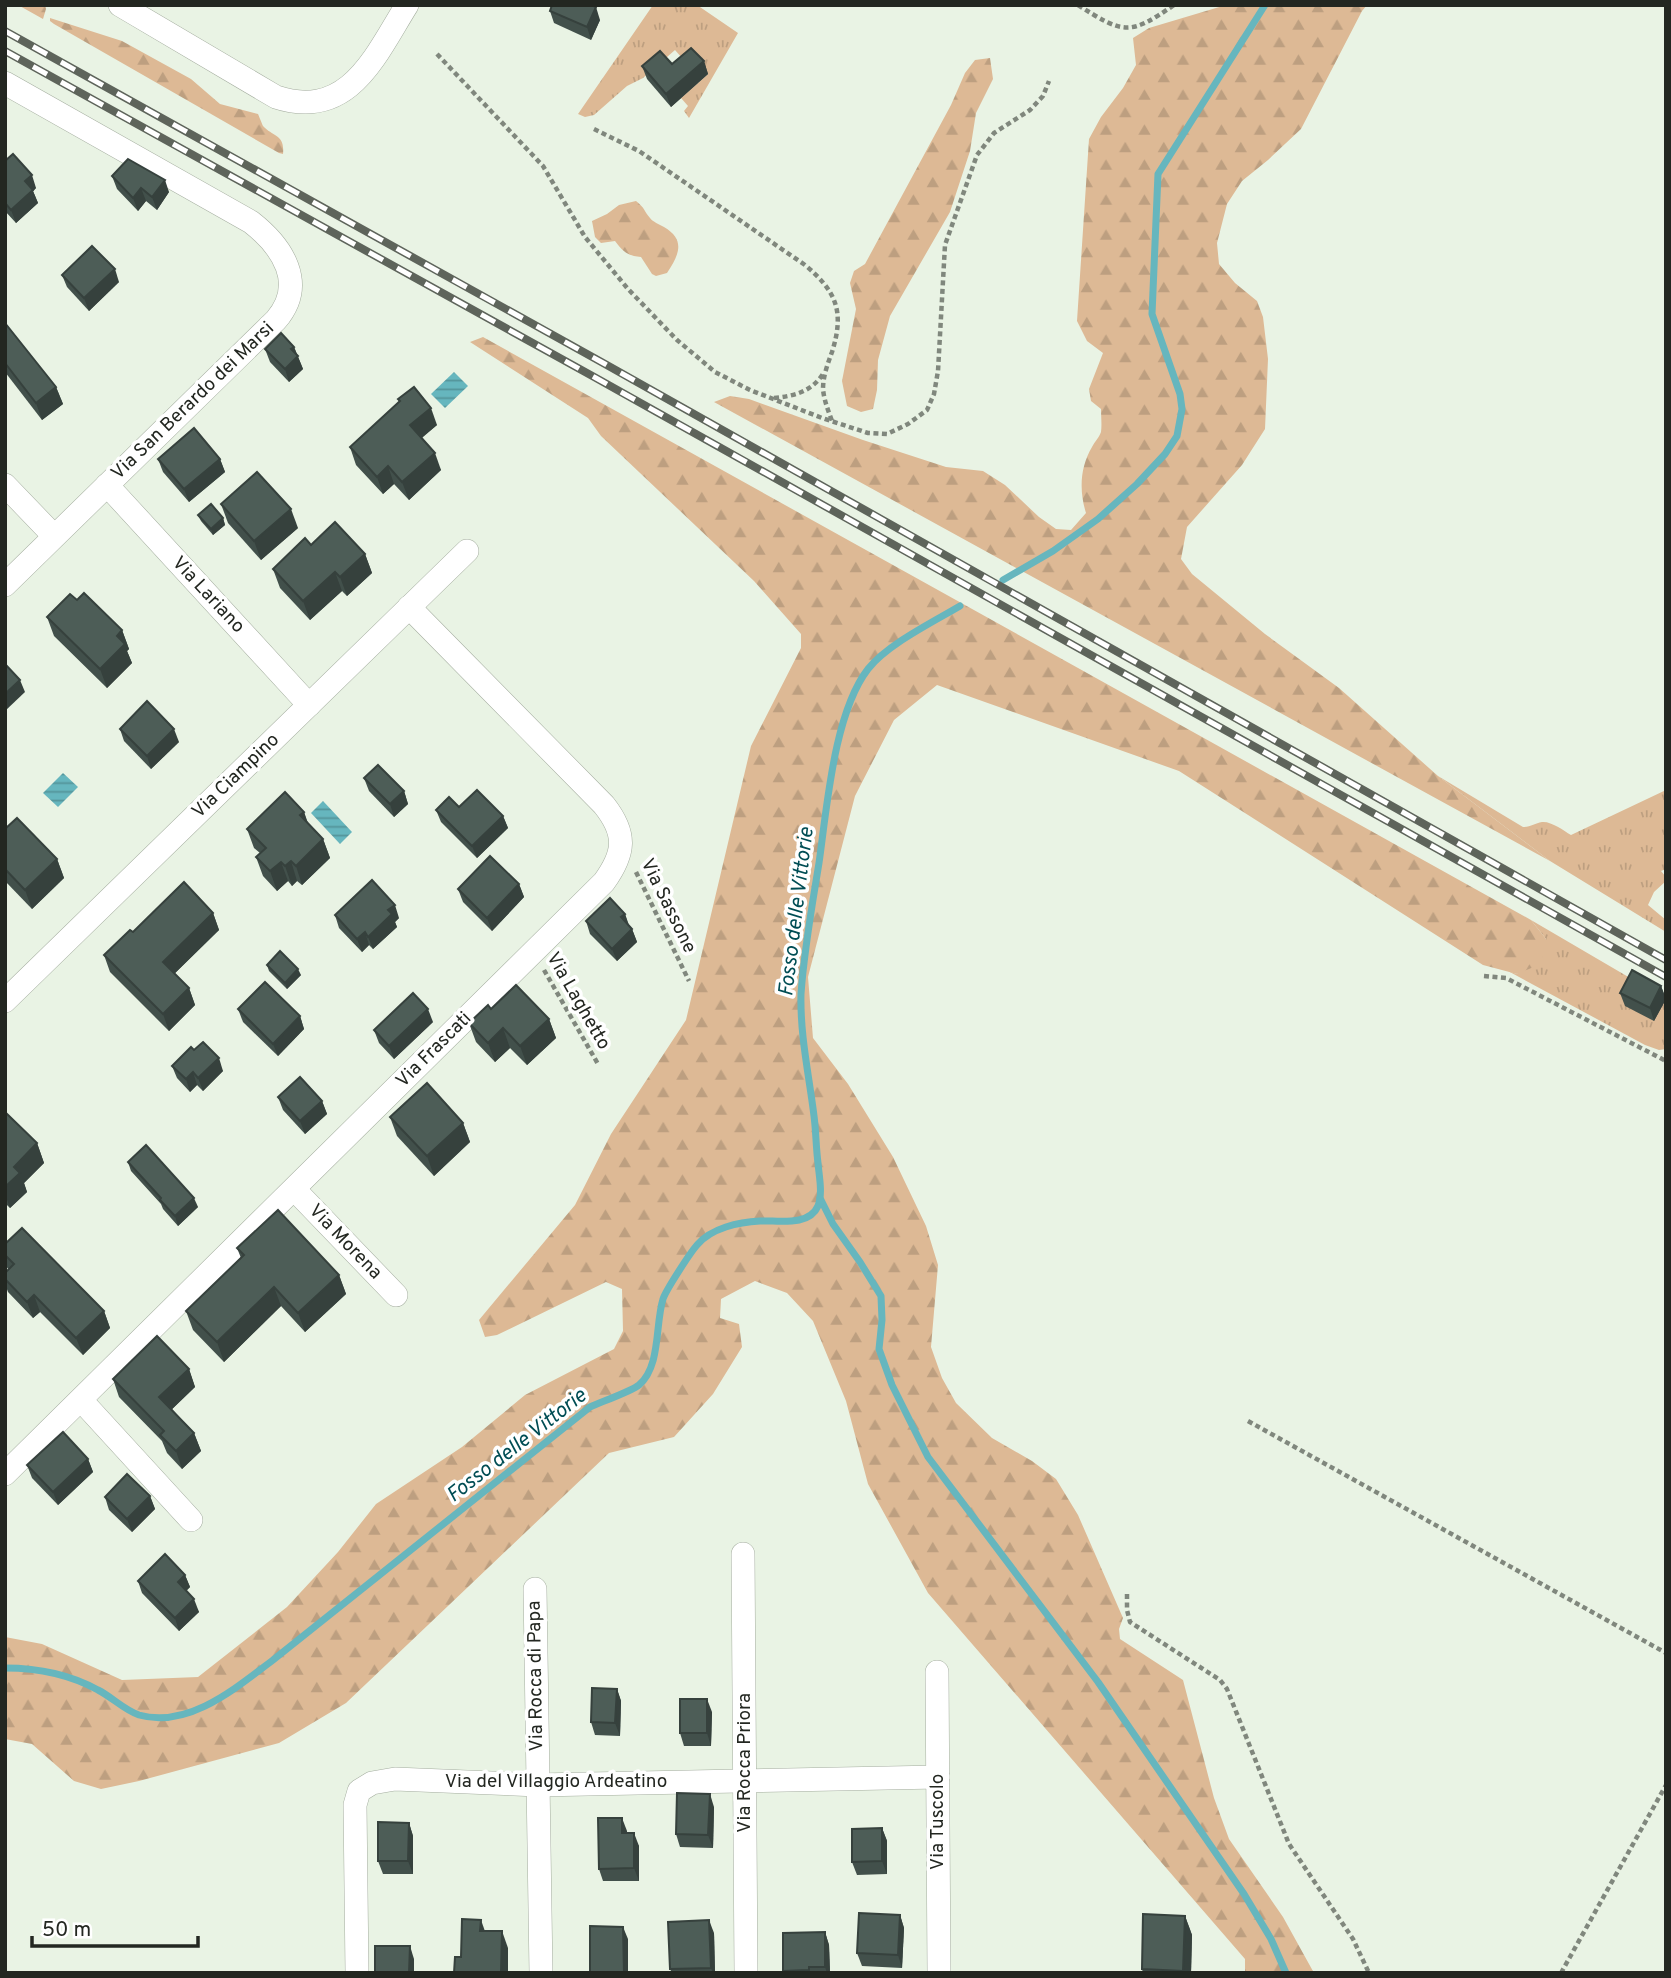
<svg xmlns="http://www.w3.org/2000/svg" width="1671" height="1978" font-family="Overpass,sans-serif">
  <defs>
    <pattern id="grass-tufts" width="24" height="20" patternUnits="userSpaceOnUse" patternTransform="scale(1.75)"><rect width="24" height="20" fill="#ddb995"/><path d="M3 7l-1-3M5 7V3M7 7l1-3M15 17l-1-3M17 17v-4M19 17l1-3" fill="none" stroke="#bd9f80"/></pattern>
    <pattern id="forest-firs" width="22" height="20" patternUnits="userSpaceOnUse" patternTransform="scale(1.75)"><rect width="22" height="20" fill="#ddb995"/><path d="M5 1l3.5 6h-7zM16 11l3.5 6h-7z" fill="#bd9f80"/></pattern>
    <pattern id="water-rules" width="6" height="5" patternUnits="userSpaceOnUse" patternTransform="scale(1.75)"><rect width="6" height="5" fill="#66b6be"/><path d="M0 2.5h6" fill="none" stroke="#54949a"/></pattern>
  </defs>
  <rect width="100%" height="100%" fill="#e9f3e4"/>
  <g fill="url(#grass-tufts)">
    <polygon points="653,5 697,5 738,33 689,118 684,111 688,106 681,98 708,74 689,66 675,50 643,78 627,86 594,115 585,117 578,114"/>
    <path d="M1438 776 1523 827C1531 827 1535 823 1542 822 1551 821 1563 830 1571 835L1666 790V869L1661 871 1666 877V881L1654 892 1648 905 1666 920V932L1550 861Z"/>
    <polygon points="1531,920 1666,999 1666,1049 1659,1050 1645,1045 1508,971 1517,974 1546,939"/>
  </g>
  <g fill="url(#forest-firs)">
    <polygon points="18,5 45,5 46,9 43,19"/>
    <path d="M1226 5H1367L1362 11 1301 129 1268 160 1242 181 1227 204 1217 243 1219 264 1235 283 1257 301 1263 317 1268 359 1265 429 1242 465 1187 527 1181 559 1192 574 1265 634 1339 688 1438 776 1550 861 714 402 730 396 749 399 863 440 946 467 983 471 1005 485 1039 517 1056 529 1071 530 1086 513C1079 491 1080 467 1092 447 1095 441 1099 438 1101 432 1102 425 1101 416 1101 409L1091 401 1089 389 1103 353 1087 341 1077 321 1089 139 1101 117 1123 88 1136 65 1133 38 1149 28Z"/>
    <path d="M50 18 122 41 191 79 220 104 258 114C259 116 262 124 263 126 273 137 285 134 283 154L279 153 54 24 50 21Z"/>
    <polygon points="990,58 993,79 976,113 970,151 950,212 890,316 878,360 877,390 873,409 861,412 847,406 842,381 856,309 850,283 854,271 865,264 951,105 965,73 975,60"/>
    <path d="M636 201C645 208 644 211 650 218 653 222 659 224 664 227 686 240 679 255 667 273L656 276 652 274 641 257C628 256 623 252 615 241L601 243 595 237 592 221 607 214 619 205Z"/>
    <polygon points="483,337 1531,920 1546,939 1541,964 1517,974 1483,965 1179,771 937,685 894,720 855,796 808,977 813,1038 848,1084 893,1157 926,1226 938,1265 931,1347 942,1378 956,1403 992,1438 1032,1461 1056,1479 1078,1515 1123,1618 1119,1629 1120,1639 1183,1680 1214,1798 1229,1839 1283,1917 1314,1973 1245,1973 1245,1959 928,1593 868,1484 846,1401 813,1321 787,1293 755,1281 721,1299 720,1318 739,1324 742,1347 713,1394 674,1437 609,1453 346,1703 279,1743 139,1781 101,1789 74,1781 32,1744 5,1739 5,1637 42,1644 122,1680 198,1677 287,1607 338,1552 376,1504 462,1447 525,1395 614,1349 623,1331 622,1289 606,1282 497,1335 485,1337 479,1320 575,1205 611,1134 686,1020 751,746 801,648 801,634 754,581 601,436 588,418 470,342"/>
  </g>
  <g fill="url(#water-rules)">
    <polygon points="454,372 468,386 445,408 431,394"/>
    <polygon points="63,773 78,787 58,807 43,793"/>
    <polygon points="323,801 352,832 340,844 311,813"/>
  </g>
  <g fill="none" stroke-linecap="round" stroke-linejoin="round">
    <g stroke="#66b6be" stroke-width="7">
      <polyline points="1003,580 1053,551 1098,519 1137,484 1165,454 1177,436 1182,409 1180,394 1152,314 1158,174 1265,5"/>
      <polyline points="820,1198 833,1224 860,1262 881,1296 882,1320 879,1349 892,1385 928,1457 1098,1682 1244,1894 1271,1939 1286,1973"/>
      <path d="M5 1668C38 1668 69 1674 98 1690 112 1697 124 1710 139 1715 189 1729 237 1687 273 1660L590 1407C601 1402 632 1391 639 1385 661 1366 655 1325 663 1299 666 1290 690 1253 697 1245 711 1228 739 1222 760 1221 777 1220 809 1227 818 1206 823 1193 819 1176 818 1163 816 1148 816 1131 814 1116 809 1075 800 1036 801 994 804 950 812 906 819 863 827 807 834 713 868 669 888 644 933 622 960 606"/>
    </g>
    <defs>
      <g id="street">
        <path d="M120 5 276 97C349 121 375 56 407 5"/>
        <path d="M5 83 251 222C283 247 307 284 276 320L5 585"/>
        <polyline points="5,485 54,536"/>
        <polyline points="107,485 309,705"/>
        <polyline points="5,1001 467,551"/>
        <polyline points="294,1189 396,1295"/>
        <polyline points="81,1400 191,1520"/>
        <path d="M5 1474 604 882C625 853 627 834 604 805L409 607"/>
        <polyline points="743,1554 746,1973"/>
        <polyline points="535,1589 541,1973"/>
        <polyline points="937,1672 939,1973"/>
        <polyline points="357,1973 355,1805 359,1791 372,1783 395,1779 538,1785 938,1777"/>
      </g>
    </defs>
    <use href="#street" stroke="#a4ad9f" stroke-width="24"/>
    <g stroke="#80877d" stroke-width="4.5" stroke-dasharray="5 3.5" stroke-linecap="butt">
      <path d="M1078 5C1124 34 1129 36 1174 5"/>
      <polyline points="437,54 543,166 585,237 628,289 677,340 715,372 750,390 822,418 868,433 887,434 908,424 927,410 934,394 938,371 945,245 977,155 994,133 1030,110 1043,96 1049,81"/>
      <path d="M594 129 639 151 805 265C836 291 845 311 832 352 828 363 823 376 823 389 824 400 828 410 832 421"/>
      <path d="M774 398C794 396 811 392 823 374"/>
      <polyline points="636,872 689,981"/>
      <polyline points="544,970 598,1064"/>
      <polyline points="1484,976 1506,978 1666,1061"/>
      <polyline points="1248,1421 1666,1653"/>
      <polyline points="1127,1594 1127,1610 1130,1622 1220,1680 1227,1689 1289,1844 1353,1939 1369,1973"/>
      <polyline points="1561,1973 1666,1785"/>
    </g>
    <use href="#street" stroke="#fff" stroke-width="23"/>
    <defs>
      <g id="rail">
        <polyline points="5,31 605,364 1666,960"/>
        <polyline points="5,51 596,378 1666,977"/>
      </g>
    </defs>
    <use href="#rail" stroke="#5e645b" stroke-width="8"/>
    <use href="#rail" stroke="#fff" stroke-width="5" stroke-dasharray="16" stroke-linecap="butt"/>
  </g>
  <g fill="#42504b">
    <polygon points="550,11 600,20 591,40 554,23"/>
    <polygon points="704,61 708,74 671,107 647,79 642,66"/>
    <polygon points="5,161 36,188 33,191 38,203 16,223 5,211"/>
    <polygon points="112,176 169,192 157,210 146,201 138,211 117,189"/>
    <polygon points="62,275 119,282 89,311 67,287"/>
    <polygon points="5,323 56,387 63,404 42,420 5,372"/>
    <polygon points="294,347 303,369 289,382 270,362 265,349"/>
    <polygon points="398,399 437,425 421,438 441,470 409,500 394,484 383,494 356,465 350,447 399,402"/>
    <polygon points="158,459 220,459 225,472 189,502 163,472"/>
    <polygon points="221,504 298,528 261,560 228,523"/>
    <polygon points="198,515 223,518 225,525 213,535 201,521"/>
    <polygon points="311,545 365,554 372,573 347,596 342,591 310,620 280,588 273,569"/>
    <polygon points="77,600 122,630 129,649 127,651 132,663 107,688 54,636 47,617"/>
    <polygon points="120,729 179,742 151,769 124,741"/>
    <polygon points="364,778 404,791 408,804 394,817 369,791"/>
    <polygon points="459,807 503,816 508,828 477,858 441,822 436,810"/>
    <polygon points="304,812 308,823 323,839 330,858 302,885 297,881 292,886 288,881 277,891 263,876 256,857 260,853 254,848 247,829"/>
    <polygon points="5,829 57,859 64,878 32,909 5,881"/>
    <polygon points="519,884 524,897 492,931 463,902 458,889"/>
    <polygon points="213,913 219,930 174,974 189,988 195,1005 169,1031 110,972 104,955"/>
    <polygon points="625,914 629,925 632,929 637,942 617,961 590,934 586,921"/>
    <polygon points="335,915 399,918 395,922 397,927 373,949 369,945 362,952 339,928"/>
    <polygon points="267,965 301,975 287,989 269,971"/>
    <polygon points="1661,986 1666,999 1654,1021 1625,1006 1620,993"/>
    <polygon points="238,1009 300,1016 304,1029 278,1056 243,1022"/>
    <polygon points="491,1009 549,1019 556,1038 527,1065 510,1048 495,1062 476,1042 469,1023"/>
    <polygon points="433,1022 394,1059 379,1043 374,1030"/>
    <polygon points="194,1050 223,1071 203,1091 197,1085 190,1092 177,1078 172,1066"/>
    <polygon points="278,1097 322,1101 327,1114 305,1134 283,1110"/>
    <polygon points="5,1112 37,1143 44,1163 24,1183 27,1192 10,1208 5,1203"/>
    <polygon points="390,1117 463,1123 470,1142 434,1176 397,1136"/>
    <polygon points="128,1162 198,1207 178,1226 163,1209 161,1204 131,1171"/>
    <polygon points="237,1248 339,1275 346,1294 305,1332 281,1306 224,1362 193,1330 186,1311 241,1258"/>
    <polygon points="5,1255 104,1311 110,1328 83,1355 40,1312 33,1318 8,1292 5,1284 5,1279 9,1270 5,1265"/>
    <polygon points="189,1369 195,1387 172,1409 194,1433 201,1451 182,1469 167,1453 162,1441 119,1397 113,1379"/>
    <polygon points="88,1459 93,1472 58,1505 32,1478 27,1465"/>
    <polygon points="150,1496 155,1509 132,1532 109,1510 105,1497"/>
    <polygon points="185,1575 190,1587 186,1591 199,1612 179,1631 142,1593 138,1581"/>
    <polygon points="617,1689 621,1701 620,1736 595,1735 591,1722"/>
    <polygon points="712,1712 711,1746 684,1746 680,1733"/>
    <polygon points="714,1807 713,1848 680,1847 676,1834"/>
    <polygon points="409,1823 413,1836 413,1874 383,1874 378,1861"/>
    <polygon points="882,1828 887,1841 887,1874 857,1875 852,1862"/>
    <polygon points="627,1831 627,1833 639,1846 639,1881 603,1881 599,1869"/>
    <polygon points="900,1915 904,1928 902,1968 862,1966 857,1953"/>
    <polygon points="1185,1916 1192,1935 1191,1973 1143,1973 1142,1969"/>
    <polygon points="825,1932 829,1945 830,1973 784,1973 783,1971"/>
    <polygon points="714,1933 715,1973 672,1973 670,1969"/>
  </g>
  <g fill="#36413d">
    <polygon points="596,7 600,20 591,40 587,27"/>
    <polygon points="704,61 708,74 671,107 666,94"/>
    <polygon points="32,175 36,188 33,191 38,203 16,223 11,210 25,181"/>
    <polygon points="165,180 169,192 157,210 152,197"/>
    <polygon points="141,188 146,201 138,211 133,198"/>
    <polygon points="115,269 119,282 89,311 84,298"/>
    <polygon points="294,347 303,369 289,382 285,369 291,349"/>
    <polygon points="56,387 63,404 42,420 36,403"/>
    <polygon points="431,408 437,425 416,443 410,425"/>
    <polygon points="435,453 441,470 409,500 402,482"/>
    <polygon points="220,459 225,472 189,502 184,489"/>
    <polygon points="388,466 394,484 383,494 377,477"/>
    <polygon points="291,509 298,528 261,560 254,541"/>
    <polygon points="223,518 225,525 213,535 211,529"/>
    <polygon points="365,554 372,573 347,596 340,577"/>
    <polygon points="335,572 342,591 310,620 303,601"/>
    <polygon points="122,630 129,649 127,651 132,663 107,688 100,669 117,636"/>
    <polygon points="20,680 25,692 5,711 5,694"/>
    <polygon points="174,729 179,742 151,769 147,756"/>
    <polygon points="404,791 408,804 394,817 390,804"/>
    <polygon points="304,812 310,831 300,815"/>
    <polygon points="503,816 508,828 477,858 472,846"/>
    <polygon points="323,839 330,858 302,885 296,866"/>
    <polygon points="57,859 64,878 32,909 25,890"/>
    <polygon points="291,861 297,881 292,886 285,866"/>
    <polygon points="281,862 288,881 277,891 270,871"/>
    <polygon points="519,884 524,897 492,931 487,918"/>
    <polygon points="395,905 399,918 395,922 397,927 373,949 368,937 388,910"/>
    <polygon points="213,913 219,930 169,979 163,962"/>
    <polygon points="625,914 629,927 621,917"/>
    <polygon points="632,929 637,942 617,961 612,949"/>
    <polygon points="365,932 369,945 362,952 357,939"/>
    <polygon points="298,969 301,975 287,989 285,983"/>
    <polygon points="1661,986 1666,999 1654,1021 1650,1008"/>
    <polygon points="189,988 195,1005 169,1031 163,1014"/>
    <polygon points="428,1009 433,1022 394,1059 389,1046"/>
    <polygon points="300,1016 304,1029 278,1056 273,1044"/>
    <polygon points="549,1019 556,1038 527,1065 520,1046"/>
    <polygon points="503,1028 510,1048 495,1062 488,1043"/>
    <polygon points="219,1058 223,1071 203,1091 198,1078"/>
    <polygon points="193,1072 197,1085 190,1092 186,1079"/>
    <polygon points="322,1101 327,1114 305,1134 300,1121"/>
    <polygon points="463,1123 470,1142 434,1176 427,1156"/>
    <polygon points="37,1143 44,1163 24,1183 27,1192 10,1208 5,1194 5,1187 14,1167"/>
    <polygon points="194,1198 198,1207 178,1226 175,1216"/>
    <polygon points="339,1275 346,1294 305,1332 298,1313"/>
    <polygon points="274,1287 281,1306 224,1362 217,1342"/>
    <polygon points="34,1295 40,1312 33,1318 27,1302"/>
    <polygon points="104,1311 110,1328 83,1355 76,1338"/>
    <polygon points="189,1369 195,1387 166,1415 159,1397"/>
    <polygon points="194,1433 201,1451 182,1469 176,1451"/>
    <polygon points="88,1459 93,1472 58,1505 53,1492"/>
    <polygon points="150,1496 155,1509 132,1532 127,1519"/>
    <polygon points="185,1575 190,1587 182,1595 178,1582"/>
    <polygon points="194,1599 199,1612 179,1631 175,1618"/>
    <polygon points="617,1689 621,1701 620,1736 615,1723"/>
    <polygon points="707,1699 712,1712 711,1746 707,1733"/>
    <polygon points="710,1794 714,1807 713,1848 708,1835"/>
    <polygon points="622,1818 627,1831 627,1846 622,1833"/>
    <polygon points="409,1823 413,1836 413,1874 408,1861"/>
    <polygon points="882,1828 887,1841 887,1874 882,1861"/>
    <polygon points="634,1833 639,1846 639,1881 634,1868"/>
    <polygon points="900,1915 904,1928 902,1968 898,1955"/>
    <polygon points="1185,1916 1192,1935 1191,1973 1184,1973 1183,1971"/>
    <polygon points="481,1920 487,1937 480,1931"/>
    <polygon points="709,1920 714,1933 715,1973 713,1973 711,1968"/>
    <polygon points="623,1927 628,1939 628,1973 624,1973"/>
    <polygon points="502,1931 508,1948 508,1973 501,1973"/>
    <polygon points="825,1932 829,1945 830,1973 827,1973 825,1967"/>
    <polygon points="410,1946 414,1959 414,1973 409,1973"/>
  </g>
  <g fill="#4d5d57" stroke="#36413d" stroke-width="2">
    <polygon points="552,5 591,5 596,7 587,27 550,11"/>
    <polygon points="691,48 704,61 666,94 642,66 660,51 672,64"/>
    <polygon points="13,154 32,175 25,181 33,190 11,210 5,203 5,161"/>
    <polygon points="128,159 165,180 152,197 141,188 133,198 112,176"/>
    <polygon points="92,246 115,269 84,298 62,275"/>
    <polygon points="5,323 56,387 36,403 5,363"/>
    <polygon points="281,333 294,347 291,349 298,356 285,369 265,349"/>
    <polygon points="414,387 431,408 410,425 435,453 402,482 388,466 377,477 350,447 400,401 398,399"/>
    <polygon points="194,428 220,459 184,489 158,459"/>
    <polygon points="257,472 291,509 254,541 221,504"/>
    <polygon points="211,504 223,518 211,529 198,515"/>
    <polygon points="335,522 365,554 340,577 335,572 303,601 273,569 305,538 311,545"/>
    <polygon points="84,593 122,630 117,636 125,644 100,669 47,617 70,594 77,600"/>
    <polygon points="5,664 20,680 5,694"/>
    <polygon points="147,701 174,729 147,756 120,729"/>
    <polygon points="378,765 404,791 390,804 364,778"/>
    <polygon points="477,790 503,816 472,846 436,810 449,797 459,807"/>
    <polygon points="285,792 304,812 300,815 323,839 296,866 291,861 285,866 281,862 270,871 256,857 266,848 247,829"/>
    <polygon points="17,818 57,859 25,890 5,869 5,829"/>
    <polygon points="490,856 519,884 487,918 458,889"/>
    <polygon points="372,880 395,905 388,910 392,914 368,937 365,932 357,939 335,915"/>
    <polygon points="184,882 213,913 163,962 189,988 163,1014 104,955 130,930 133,932"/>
    <polygon points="610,898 625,914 621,917 632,929 612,949 586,921"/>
    <polygon points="280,951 298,969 285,983 267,965"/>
    <polygon points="1632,970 1661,986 1650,1008 1620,993"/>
    <polygon points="265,982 300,1016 273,1044 238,1009"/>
    <polygon points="516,985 549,1019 520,1046 503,1028 488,1043 469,1023 488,1005 491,1009"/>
    <polygon points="413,993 428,1009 389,1046 374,1030"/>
    <polygon points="203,1042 219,1058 198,1078 193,1072 186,1079 172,1066 191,1047 194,1050"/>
    <polygon points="300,1077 322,1101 300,1121 278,1097"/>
    <polygon points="427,1083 463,1123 427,1156 390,1117"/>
    <polygon points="5,1112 37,1143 14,1167 20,1173 5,1187"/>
    <polygon points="146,1145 194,1198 175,1216 160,1200 161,1198 128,1162"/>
    <polygon points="278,1210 339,1275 298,1313 274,1287 217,1342 186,1311 244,1255 237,1248"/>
    <polygon points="22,1228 104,1311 76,1338 34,1295 27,1302 5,1279 5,1273 14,1264 5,1255 5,1244"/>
    <polygon points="157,1336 189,1369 159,1397 194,1433 176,1451 160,1435 164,1431 113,1379"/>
    <polygon points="63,1432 88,1459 53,1492 27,1465"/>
    <polygon points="127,1474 150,1496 127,1519 105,1497"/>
    <polygon points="165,1554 185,1575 178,1582 194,1599 175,1618 138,1581"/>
    <polygon points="592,1688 617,1689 615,1723 591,1722"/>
    <rect x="680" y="1699" width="27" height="34"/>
    <polygon points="677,1793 710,1794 708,1835 676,1834"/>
    <polygon points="598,1818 622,1818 622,1833 634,1833 634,1868 599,1869"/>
    <polygon points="378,1822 409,1823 408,1861 378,1861"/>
    <polygon points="882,1828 882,1861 852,1862 852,1829"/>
    <polygon points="859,1913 900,1915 898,1955 857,1953"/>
    <polygon points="1143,1914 1185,1916 1183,1971 1142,1969"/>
    <polygon points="462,1919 481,1920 480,1931 502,1931 501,1973 454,1973 455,1957 461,1957"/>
    <polygon points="709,1920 711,1968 670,1969 668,1922"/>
    <polygon points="590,1926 623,1927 624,1973 590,1973"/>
    <polygon points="825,1932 825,1967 809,1967 809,1970 783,1971 783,1933"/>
    <polygon points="375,1946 410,1946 409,1973 375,1973"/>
  </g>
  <g text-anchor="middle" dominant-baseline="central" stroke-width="7" stroke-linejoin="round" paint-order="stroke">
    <g font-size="19" fill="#232721" stroke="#fff">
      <text transform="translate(193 401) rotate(-44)">Via San Berardo dei Marsi</text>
      <text transform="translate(208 595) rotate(47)">Via Lariano</text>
      <text transform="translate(236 776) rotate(-44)">Via Ciampino</text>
      <text transform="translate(668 906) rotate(64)">Via Sassone</text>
      <text transform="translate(578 1001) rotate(60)">Via Laghetto</text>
      <text transform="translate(434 1050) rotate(-45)">Via Frascati</text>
      <text transform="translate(345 1242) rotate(46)">Via Morena</text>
      <text transform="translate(536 1676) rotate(-91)">Via Rocca di Papa</text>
      <text transform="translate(745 1763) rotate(-90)">Via Rocca Priora</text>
      <text x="556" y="1782">Via del Villaggio Ardeatino</text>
      <text transform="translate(938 1822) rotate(-90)">Via Tuscolo</text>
    </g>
    <g font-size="21" font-style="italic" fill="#004d54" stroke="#fff">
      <text transform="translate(797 912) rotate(-83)">Fosso delle Vittorie</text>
      <text transform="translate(517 1446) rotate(-38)">Fosso delle Vittorie</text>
    </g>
  </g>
  <rect width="1671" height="1978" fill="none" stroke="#232721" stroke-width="14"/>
  <path d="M32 1936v10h166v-10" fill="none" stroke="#232721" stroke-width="3.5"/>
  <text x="42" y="1936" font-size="21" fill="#232721" stroke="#ffffff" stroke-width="5" paint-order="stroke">50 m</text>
</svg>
